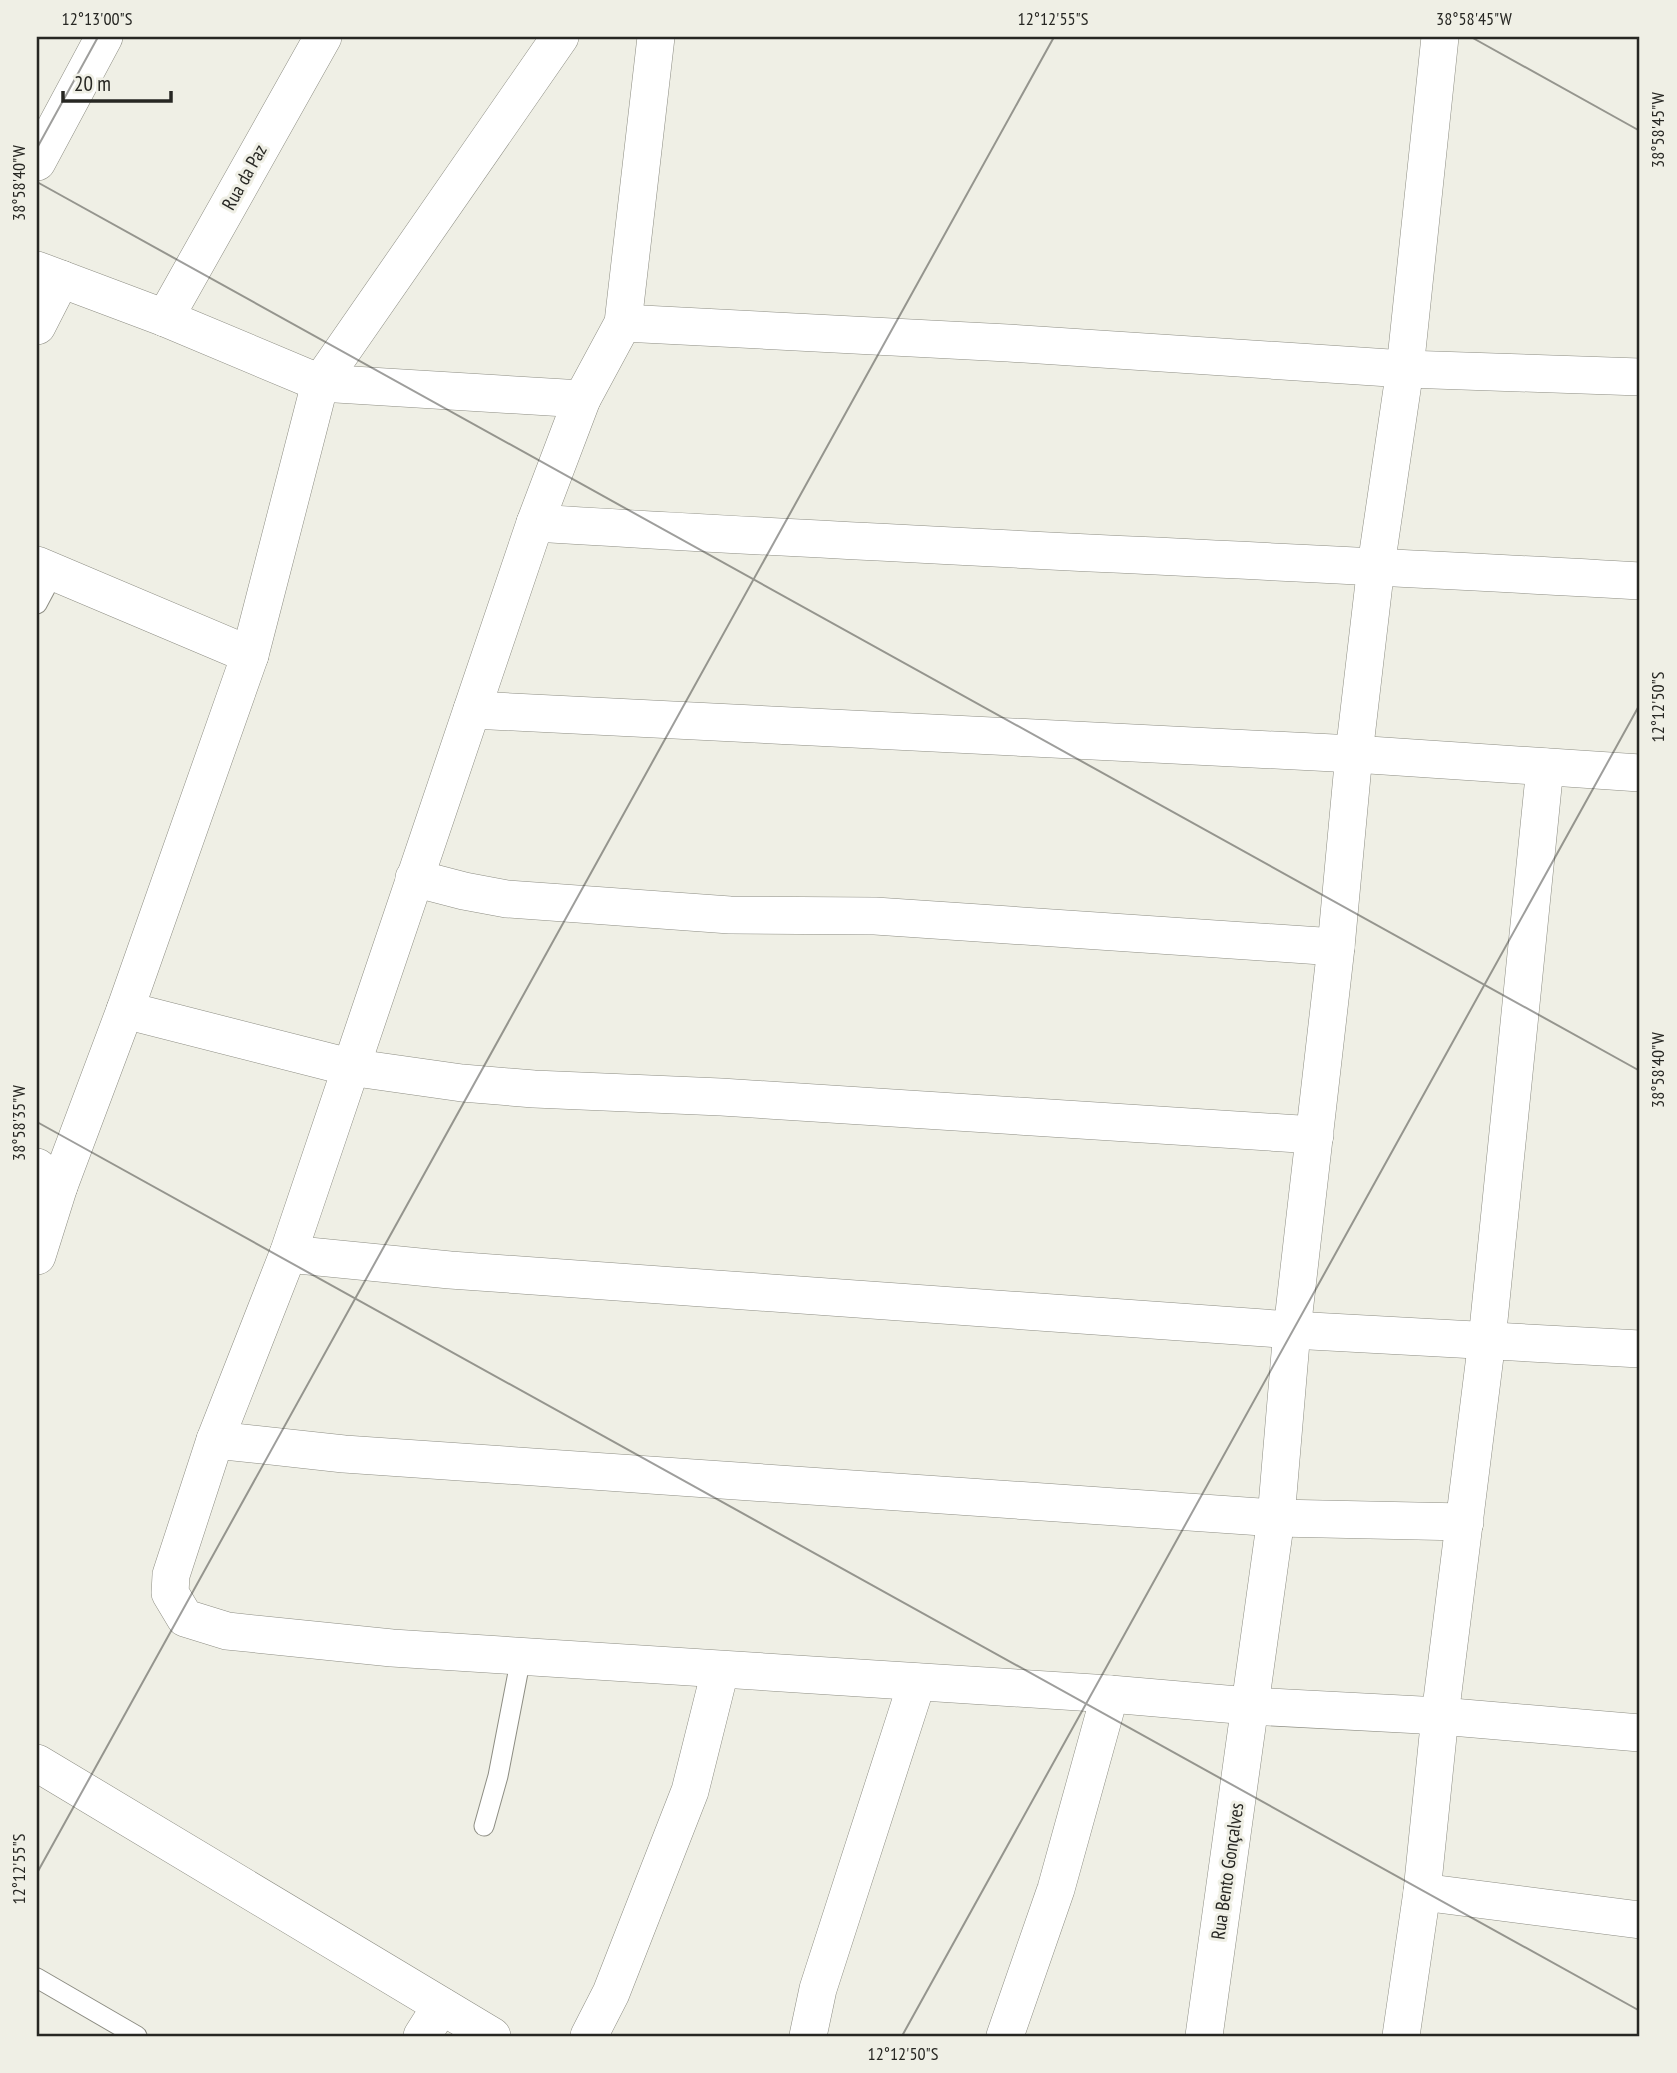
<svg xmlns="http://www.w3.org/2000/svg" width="1677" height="2073" font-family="'PT Sans Narrow',sans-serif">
  <rect width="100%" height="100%" fill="#efefe5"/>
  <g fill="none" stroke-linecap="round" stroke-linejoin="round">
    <defs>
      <g id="lane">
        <polyline points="37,604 54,572"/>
        <polyline points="484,1826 498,1776 521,1657"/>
        <polyline points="37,1978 137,2036"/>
      </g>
      <g id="street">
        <polyline points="656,37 623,323 582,399 535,523 288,1254 215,1440 171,1575 170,1593 185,1618 227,1631 392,1648 1110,1694 1249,1706 1440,1716 1640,1733"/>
        <polyline points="37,162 104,37"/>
        <polyline points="37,270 165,318 320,383 582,399"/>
        <polyline points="165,318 323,37"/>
        <polyline points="623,323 1008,343 1405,369 1640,377"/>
        <polyline points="37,326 61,279"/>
        <path d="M535 523C903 546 1272 560 1640 581"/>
        <polyline points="37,565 250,655"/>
        <polyline points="472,710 1354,754 1640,773"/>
        <polyline points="414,878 464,891 507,899 730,915 875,916 1336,947"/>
        <polyline points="125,1010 349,1067 462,1083 534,1089 721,1097 1315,1135"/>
        <polyline points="37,1167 59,1186 37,1256"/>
        <polyline points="59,1186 125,1010 250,655 320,383 560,37"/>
        <polyline points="288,1254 450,1270 1292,1330 1640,1349"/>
        <polyline points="215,1440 344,1454 1276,1518 1465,1522"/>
        <polyline points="37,1763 492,2036"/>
        <polyline points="1422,1892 1640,1920"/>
        <polyline points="422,2036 441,2006"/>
        <polyline points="589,2036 611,1993 690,1791 720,1671"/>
        <polyline points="808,2036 818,1989 917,1682"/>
        <polyline points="1005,2036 1056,1889 1110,1694"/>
        <polyline points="1204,2036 1276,1518 1292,1330 1336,947 1354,754 1376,566 1405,369 1440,37"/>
        <polyline points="1401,2036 1422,1892 1440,1716 1487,1340 1545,767"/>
      </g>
    </defs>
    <use href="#lane" stroke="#8d8d83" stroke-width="21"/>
    <use href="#street" stroke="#8d8d83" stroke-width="38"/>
    <use href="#lane" stroke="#fff" stroke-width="19"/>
    <use href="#street" stroke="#fff" stroke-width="37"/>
  </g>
  <path fill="none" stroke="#272723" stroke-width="2" stroke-opacity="0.45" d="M1471 37 1640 131M37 148 98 37M37 182 1640 1071M37 1122 1640 2011M37 1873 1054 37M902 2036 1640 704"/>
  <g text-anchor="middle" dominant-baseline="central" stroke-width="6" stroke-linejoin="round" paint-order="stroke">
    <g font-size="19" fill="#272723" stroke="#efefe5">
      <text transform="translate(244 177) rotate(-61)">Rua da Paz</text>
      <text transform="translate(1227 1871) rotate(-82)">Rua Bento Gonçalves</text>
    </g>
  </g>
  <rect width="1677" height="2073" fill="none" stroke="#efefe5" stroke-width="77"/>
  <path d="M63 91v10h108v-10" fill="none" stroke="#272723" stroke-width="3.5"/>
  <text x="74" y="91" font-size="21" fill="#272723" stroke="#efefe5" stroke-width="5" paint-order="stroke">20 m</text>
  <rect x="38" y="38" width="1600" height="1997" fill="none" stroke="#272723" stroke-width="2.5"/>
  <g font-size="18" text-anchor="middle" fill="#272723">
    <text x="97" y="25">12°13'00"S</text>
    <text x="1053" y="25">12°12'55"S</text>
    <text x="1474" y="25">38°58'45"W</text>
    <text transform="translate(1658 130) rotate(-90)" y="6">38°58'45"W</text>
    <text transform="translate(19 183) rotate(-90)" y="6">38°58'40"W</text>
    <text transform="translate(1658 707) rotate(-90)" y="6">12°12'50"S</text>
    <text transform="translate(1658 1070) rotate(-90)" y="6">38°58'40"W</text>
    <text transform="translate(19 1123) rotate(-90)" y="6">38°58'35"W</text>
    <text transform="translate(19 1869) rotate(-90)" y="6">12°12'55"S</text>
    <text x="903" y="2060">12°12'50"S</text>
  </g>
</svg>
